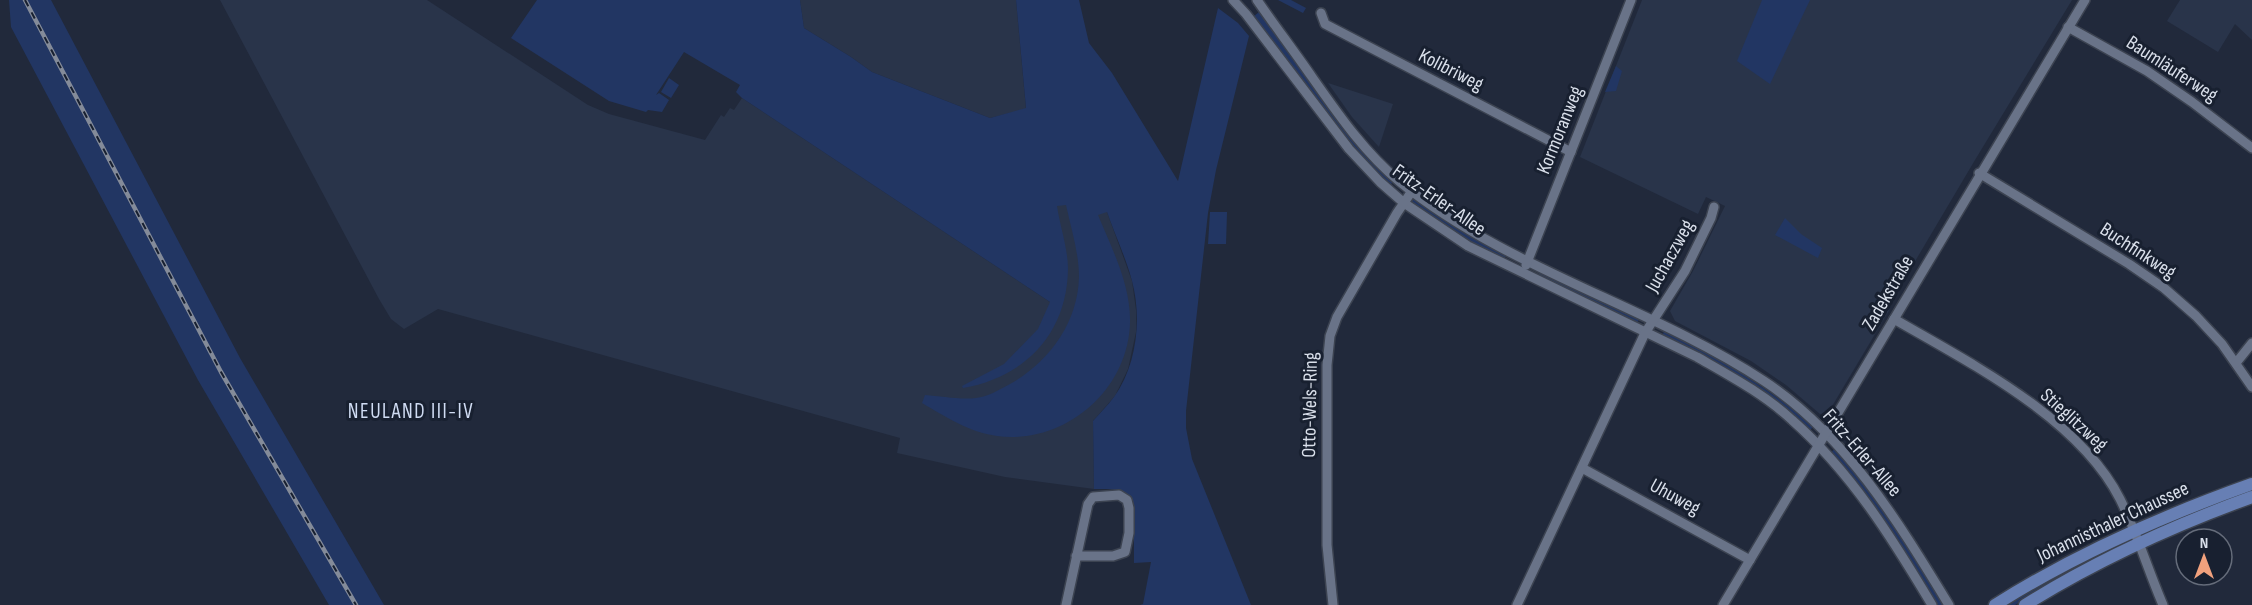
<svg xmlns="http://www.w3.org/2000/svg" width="2252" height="605" font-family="'Sofia Sans Condensed',sans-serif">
  <rect width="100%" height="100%" fill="#21293b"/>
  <g fill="#29344a">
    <polygon points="220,0 427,0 588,105 609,114 705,140 721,115 724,117 730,108 734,110 742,98 1050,302 1052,206 1066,203 1107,212 1132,281 1136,310 1136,332 1128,369 1115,396 1093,421 1094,489 1005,477 897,453 900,438 438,309 404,329 391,319 379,299"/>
    <polygon points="800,0 1016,0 1026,109 990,118 872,72 851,57 804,28"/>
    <polygon points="1642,0 2072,0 1975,160 1888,307 1890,309 1828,413 1820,414 1786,385 1751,361 1675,321 1670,311 1693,271 1725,206 1706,197 1698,214 1580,157"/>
    <polygon points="2180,0 2252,0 2252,40 2235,24 2218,52 2167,21"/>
    <polygon points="1328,83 1393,104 1379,147 1352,117"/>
  </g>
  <g fill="#223663">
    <polygon points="9,0 51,0 240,358 384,605 329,605 198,380 11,27"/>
    <path d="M537 0H800L804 28 851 57 872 72 990 118 1026 108 1016 0H1079L1089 43 1112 73 1178 181 1218 8 1238 23 1249 36 1216 170 1208 213 1186 411V428L1192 459 1251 605H1140L1143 604 1151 562 1134 563V508C1129 487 1112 489 1094 489L1093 421C1100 413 1108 405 1114 397 1137 365 1142 318 1132 281 1126 258 1115 235 1107 212L1098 215C1112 249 1131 285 1130 323 1128 391 1064 445 997 436 969 432 946 417 922 403L925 395C941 396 960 400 976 398 987 397 999 390 1010 384 1048 363 1078 323 1079 277 1079 253 1071 228 1066 205L1057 206C1060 226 1068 249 1068 269 1067 334 1025 377 963 388L962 386 1004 364 1038 329 1050 302 742 98 736 92 740 85 684 52 656 95 659 93 669 100 662 112 648 110 646 112 609 101 511 38Z"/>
    <polygon points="1278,0 1291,0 1306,8 1303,13"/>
    <polygon points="1762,0 1810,0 1770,84 1737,61"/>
    <polygon points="1259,12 1338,121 1394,181 1390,185 1347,142 1253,17"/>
    <polygon points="1616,66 1622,71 1616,91 1605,92"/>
    <polygon points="669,78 679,85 671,98 661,92"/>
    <polygon points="1412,199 1415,199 1460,229 1506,254 1504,260 1459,236 1412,203"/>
    <polygon points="1210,212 1227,212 1226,244 1208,244"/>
    <polygon points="1785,218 1801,234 1822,248 1818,258 1775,235"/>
    <polygon points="1540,270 1639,319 1637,324 1538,276"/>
    <path d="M1664 331C1720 359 1765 385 1813 426L1810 431 1662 337Z"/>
    <path d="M1835 448C1877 497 1910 551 1945 605H1938L1871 501 1831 453Z"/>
    <polygon points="2123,541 2124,543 2067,574 2015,605 2005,605 2056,576"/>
  </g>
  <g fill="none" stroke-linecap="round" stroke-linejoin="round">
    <defs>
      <g id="minor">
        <path d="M1233 0 1246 14 1349 149 1380 182 1404 203 1468 246 1697 357C1730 376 1764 394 1792 420 1851 472 1892 538 1932 605"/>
        <path d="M1257 0C1275 26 1294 51 1312 77 1338 114 1364 152 1400 182 1508 270 1648 305 1764 381 1846 435 1899 523 1949 605"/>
        <polyline points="1321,13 1325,24 1571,152"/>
        <polyline points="2068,27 2147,71 2192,102 2252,148"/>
        <polyline points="1979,173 2129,264 2164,288 2196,316 2222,344 2252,387"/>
        <polyline points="1526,265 1631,0"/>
        <path d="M1894 319C1970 363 2079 418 2120 499 2137 533 2148 570 2163 605"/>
        <polyline points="2236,363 2252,343"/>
        <polyline points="1582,468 1750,560"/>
        <polyline points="1066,605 1088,504 1093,497 1119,495 1127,500 1129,508 1129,533 1125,552 1113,556 1076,556"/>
        <polyline points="1333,605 1327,545 1327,365 1330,336 1337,317 1397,213 1412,191"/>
        <polyline points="1517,605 1645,333 1685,271 1711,218 1714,207"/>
        <polyline points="1723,605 2085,0"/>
      </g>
      <g id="major">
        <path d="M1995 605C2076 554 2162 516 2252 484"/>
        <path d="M2025 605C2097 560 2172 526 2252 497"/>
      </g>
    </defs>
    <use href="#minor" stroke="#3c4351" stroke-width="12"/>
    <use href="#major" stroke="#3c4351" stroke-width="15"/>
    <use href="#minor" stroke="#697388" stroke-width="9"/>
    <use href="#major" stroke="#677fb4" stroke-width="12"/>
    <defs>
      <polyline id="rail" points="25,0 221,372 356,605"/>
    </defs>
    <use href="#rail" stroke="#848b99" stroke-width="4.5"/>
    <use href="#rail" stroke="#182030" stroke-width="2" stroke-dasharray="7" stroke-linecap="butt"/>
  </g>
  <g text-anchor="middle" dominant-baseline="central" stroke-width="6" stroke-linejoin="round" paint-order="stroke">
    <g font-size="20" fill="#d9dfea" stroke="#182030">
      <text transform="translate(2172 69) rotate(33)">Baumläuferweg</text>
      <text transform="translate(1451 70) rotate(27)">Kolibriweg</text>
      <text transform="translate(1560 130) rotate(-68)">Kormoranweg</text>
      <text transform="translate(1439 200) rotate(35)">Fritz-Erler-Allee</text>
      <text transform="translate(2138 251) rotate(33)">Buchfinkweg</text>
      <text transform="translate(1670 256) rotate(-61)">Juchaczweg</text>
      <text transform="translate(1888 293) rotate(-60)">Zadekstraße</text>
      <text transform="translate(1310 405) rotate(-89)">Otto-Wels-Ring</text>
      <text transform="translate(2074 420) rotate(42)">Stieglitzweg</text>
      <text transform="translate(1862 453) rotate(49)">Fritz-Erler-Allee</text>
      <text transform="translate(1675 497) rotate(29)">Uhuweg</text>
      <text transform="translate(2113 522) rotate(-25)">Johannisthaler Chaussee</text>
    </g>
    <g font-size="21" letter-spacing="1.5" fill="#d0dcf3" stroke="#182030">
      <text x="411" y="411">NEULAND III-IV</text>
    </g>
  </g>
  <g transform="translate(2204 557)"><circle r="28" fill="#182030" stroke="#656c7a" stroke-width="1.5"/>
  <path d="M0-4.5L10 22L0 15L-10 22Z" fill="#f1a17d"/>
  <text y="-9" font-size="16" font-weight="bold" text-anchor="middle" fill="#d9dfea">N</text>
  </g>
</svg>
